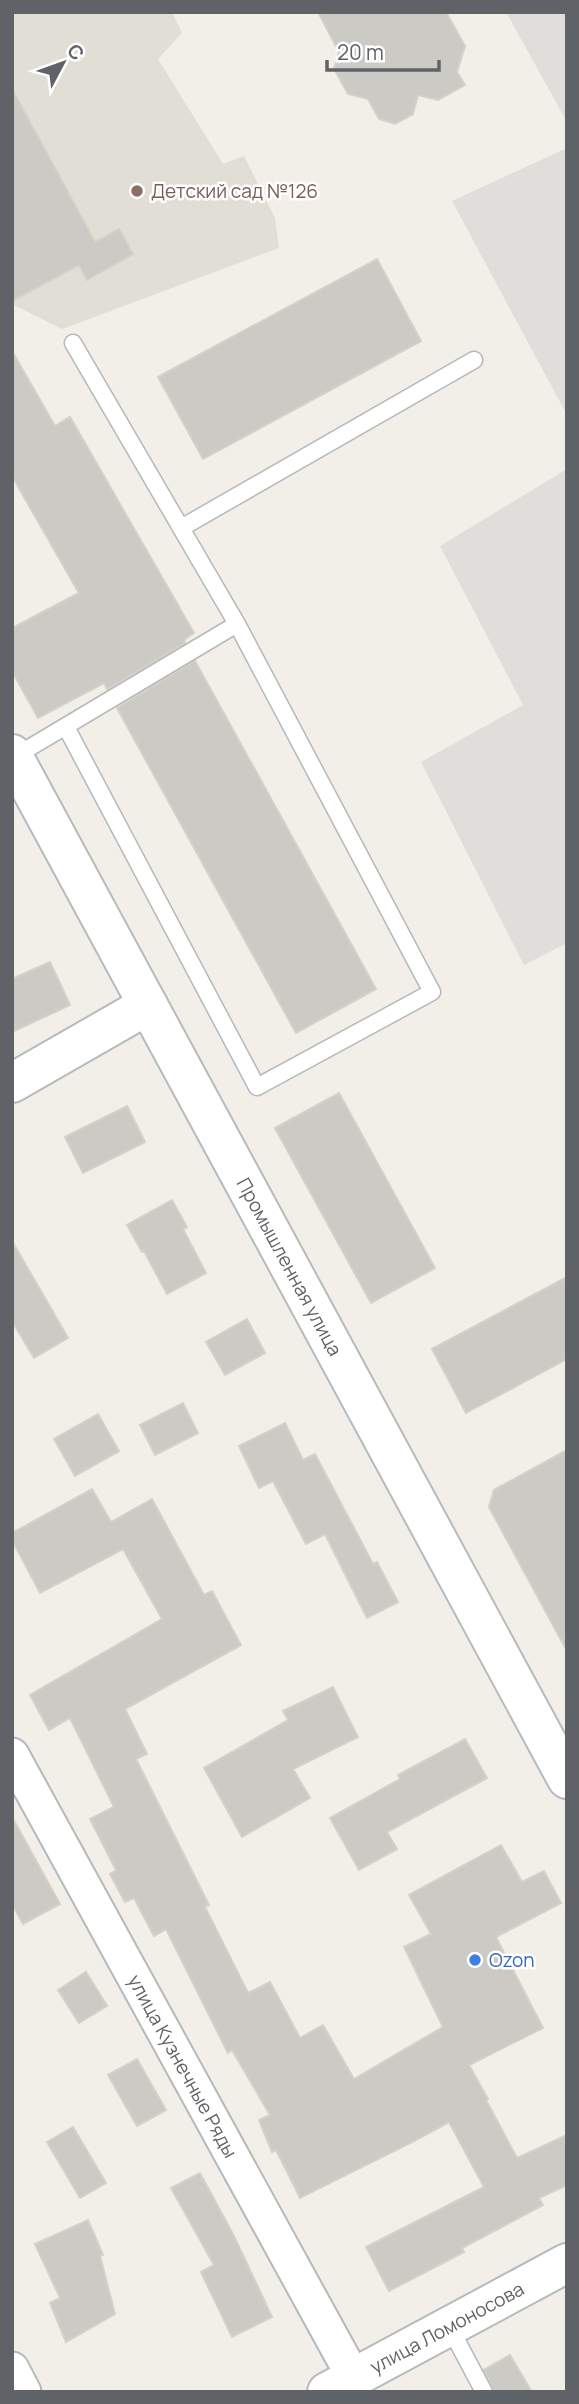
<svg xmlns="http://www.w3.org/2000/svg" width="579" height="2404" font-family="Manrope,sans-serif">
  <rect width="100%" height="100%" fill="#f1efe8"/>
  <g fill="#e0deda">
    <polygon points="506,12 567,12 567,122"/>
    <polygon points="567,148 567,415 452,201"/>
    <polygon points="567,469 567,943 524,965 421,762 523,705 440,546"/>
  </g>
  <polygon fill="#e1ded6" points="12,12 172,12 182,33 158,59 223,164 244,156 275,218 279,248 62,329 12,304"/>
  <g fill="#cccac5" stroke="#d6d1c6" stroke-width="2">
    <polygon points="318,12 446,12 465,46 457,72 465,85 438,100 418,95 413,114 395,124 379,119 368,99 348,94 334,69 339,52"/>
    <polygon points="12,89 95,242 119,229 133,254 87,280 79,265 12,301"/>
    <polygon points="377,259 421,341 203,459 158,377"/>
    <polygon points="12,351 55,426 70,417 194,633 184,640 185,643 107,689 104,683 38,718 12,671 12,628 79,593 12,476"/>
    <polygon points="195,661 376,989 296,1033 117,708"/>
    <polygon points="50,962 70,1005 12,1032 12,979"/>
    <polygon points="339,1093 435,1268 371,1303 275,1128"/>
    <polygon points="127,1106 145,1142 83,1173 65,1137"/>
    <polygon points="172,1200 187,1227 183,1229 206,1273 167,1294 144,1251 142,1252 127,1225"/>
    <polygon points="12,1241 68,1338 34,1358 12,1321"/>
    <polygon points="567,1277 567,1359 466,1413 432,1349"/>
    <polygon points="247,1319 265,1353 225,1375 206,1342"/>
    <polygon points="183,1403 198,1433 155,1455 140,1425"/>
    <polygon points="98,1414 119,1451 75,1476 54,1439"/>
    <polygon points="285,1423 303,1460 315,1454 373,1564 377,1562 398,1602 367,1618 325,1534 306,1544 273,1481 259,1488 239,1446"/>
    <polygon points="567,1450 567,1651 489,1507 494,1490"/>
    <polygon points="92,1489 111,1522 152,1499 204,1595 212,1591 241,1645 125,1709 147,1754 136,1759 209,1905 205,1907 248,1993 270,1982 300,2038 323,2025 354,2079 443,2027 404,1947 431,1934 409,1895 501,1845 522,1882 544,1871 561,1903 496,1937 543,2028 469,2065 488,2099 486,2100 517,2158 567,2135 567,2185 539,2198 543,2205 462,2248 464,2252 389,2291 366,2247 484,2187 449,2122 414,2141 300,2198 276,2150 272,2152 259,2120 270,2115 232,2050 228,2053 166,1929 154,1936 134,1898 125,1902 110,1874 116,1870 90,1819 114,1807 70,1718 49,1730 30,1695 162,1619 123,1549 40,1593 12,1540 12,1533"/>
    <polygon points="333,1687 358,1737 293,1769 310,1798 242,1837 204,1768 288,1720 283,1711"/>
    <polygon points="465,1739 487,1778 387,1832 397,1849 359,1870 330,1818 400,1779 398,1775"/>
    <polygon points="12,1817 60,1904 23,1924 12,1904"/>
    <polygon points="86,1972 107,2006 79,2023 58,1990"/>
    <polygon points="137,2059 166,2110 137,2126 108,2075"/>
    <polygon points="73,2127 106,2183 80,2198 47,2142"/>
    <polygon points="200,2173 235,2238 272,2317 232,2337 201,2272 214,2265 171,2188"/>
    <polygon points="88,2220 103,2255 100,2256 115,2314 66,2342 50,2303 60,2298 35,2244"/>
    <polygon points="510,2355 532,2392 494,2392 484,2370"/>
  </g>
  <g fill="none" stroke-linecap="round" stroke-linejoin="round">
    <defs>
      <g id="lane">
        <polyline points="181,528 474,360"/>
        <polyline points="66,727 257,1087 432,992 237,624"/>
        <polyline points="14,757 237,624 73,343"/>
        <polyline points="449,2326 484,2392"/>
      </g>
      <g id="street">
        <path id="s1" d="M12 1755 354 2378"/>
        <polyline points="12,2369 24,2392"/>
      </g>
      <g id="secondary">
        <path id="s2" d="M12 754 567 1779"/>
        <polyline points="12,1083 148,1005"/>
        <path id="s3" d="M327 2392 567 2263"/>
      </g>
    </defs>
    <use href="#lane" stroke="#b5b8bc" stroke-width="19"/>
    <use href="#street" stroke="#b5b8bc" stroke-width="37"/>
    <use href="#secondary" stroke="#b6babf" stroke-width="42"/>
    <use href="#lane" stroke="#fff" stroke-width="16"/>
    <use href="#street" stroke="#fff" stroke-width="33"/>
    <use href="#secondary" stroke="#fff" stroke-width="38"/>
  </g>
  <circle fill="#8d6e63" stroke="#fff" stroke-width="2.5" cx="137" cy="191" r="7"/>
  <circle fill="#3f7fe0" stroke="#fff" stroke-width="2.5" cx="475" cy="1960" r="7"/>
  <g text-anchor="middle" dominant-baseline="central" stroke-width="5" stroke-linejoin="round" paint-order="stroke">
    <g font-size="19" fill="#785e54" stroke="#fff" text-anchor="start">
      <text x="151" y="191">Детский сад №126</text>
    </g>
    <g font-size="19" fill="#5f6368" stroke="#fff">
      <text stroke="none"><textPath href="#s2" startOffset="583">Промышленная улица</textPath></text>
      <text stroke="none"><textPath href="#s1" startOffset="355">улица Кузнечные Ряды</textPath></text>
      <text stroke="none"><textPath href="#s3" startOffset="136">улица Ломоносова</textPath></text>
    </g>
    <g font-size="19" fill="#366cbe" stroke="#fff" text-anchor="start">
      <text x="489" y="1960">Ozon</text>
    </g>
  </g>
  <rect width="579" height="2404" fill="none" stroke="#5f6368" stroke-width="28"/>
  <g transform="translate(63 63) rotate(49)" stroke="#ffffff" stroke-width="5" paint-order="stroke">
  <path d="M0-5L12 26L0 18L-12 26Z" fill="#5f6368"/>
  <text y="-10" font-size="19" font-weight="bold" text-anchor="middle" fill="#5f6368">С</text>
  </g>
  <path d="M327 60v10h112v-10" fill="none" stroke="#5f6368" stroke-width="3.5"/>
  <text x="337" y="60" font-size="21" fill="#5f6368" stroke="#ffffff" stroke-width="5" paint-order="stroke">20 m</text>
</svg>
